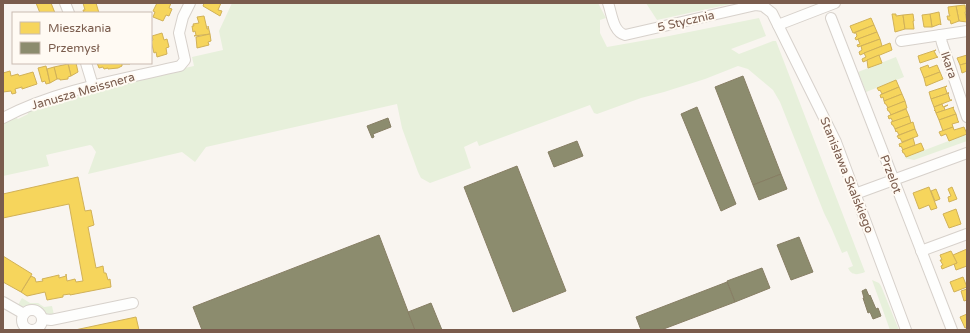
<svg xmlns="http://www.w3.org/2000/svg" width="970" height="333" font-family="'Varela Round',sans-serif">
  <rect width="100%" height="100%" fill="#f9f5f0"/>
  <g fill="#e7f0db">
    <path d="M232 3H598L606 18 600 20V33L607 47 664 37 759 18 766 36 731 49 739 54 773 41H776L865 272C857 275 852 276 848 268L853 266 847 251 842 253 831 227 824 213 780 102 773 90 748 69 738 66 705 79 664 92 641 98 597 114 594 113 590 105 479 146 477 141 464 147 471 168 430 183 421 178 418 172 402 128 397 104 206 147 195 162 182 152 88 174 96 152 92 146 90 145 46 155 49 166 3 176V122L14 116 18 119 28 114 27 110 32 107 133 79 194 66 192 57 223 50 219 31Z"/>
    <polygon points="646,3 735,3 657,20"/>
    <polygon points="896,57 904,77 866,92 858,72"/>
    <polygon points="967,134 967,141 914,160 904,158"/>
    <polygon points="872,280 879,283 881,286 899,330 890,330"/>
    <path d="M22 298 30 303H38L44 307 52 306 54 315C41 315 44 307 34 306 28 305 24 308 18 305Z"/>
  </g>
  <g fill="#f6d55c" stroke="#d1b158">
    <polygon points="36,3 51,3 55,13 40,13"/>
    <polygon points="81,3 96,3 99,13 84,13 83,10 85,10 83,3"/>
    <polygon points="157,3 171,3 169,8 172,9 169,16 166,15 163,21 153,17 155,12 153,11"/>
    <polygon points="204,3 221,3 218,10 222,11 220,16 203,6"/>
    <polygon points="965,5 966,12 965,12 967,22 959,21 956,6"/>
    <polygon points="956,6 959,21 951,24 950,20 948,20 947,16 950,16 949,14 948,7"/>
    <polygon points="939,12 941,25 940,24 932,27 930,14"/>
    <polygon points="892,14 896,14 896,16 903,15 905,29 895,32"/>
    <polygon points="913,14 914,21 913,21 914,29 905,29 903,15"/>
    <polygon points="930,14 932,27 924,27 922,15"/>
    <polygon points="204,16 207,29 208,29 208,26 210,34 194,36 196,35 195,31 193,32 192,26 194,26 193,24 199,23 197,17"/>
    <polygon points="871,18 874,25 853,33 850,26"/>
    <polygon points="874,25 877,32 856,40 855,38 857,36 856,33 854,33"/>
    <polygon points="877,32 880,39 858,47 857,45 860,44 858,39"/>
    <polygon points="162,33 164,40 167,39 169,47 166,48 167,54 157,57 156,52 154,53 151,41 153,40 152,36"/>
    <polygon points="210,34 211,41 208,42 209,45 197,48 196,37"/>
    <polygon points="880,39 882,46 860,55 859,52 862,50 861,46"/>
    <polygon points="890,43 892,50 863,62 862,59 866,57 864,53"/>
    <polygon points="936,50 934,51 937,57 938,57 920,63 918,56"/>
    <polygon points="879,55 882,63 868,68 867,60"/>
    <polygon points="967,55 967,63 960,65 957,58"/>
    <polygon points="68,63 76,63 78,72 71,76"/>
    <polygon points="97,63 129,63 130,64 122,64 122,66 118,68 108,69 108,68 104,69 103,67 99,68"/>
    <polygon points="967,63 967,71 962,73 960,65"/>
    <polygon points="68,64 71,76 68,77 68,79 60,80 60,79 57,79 54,67"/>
    <polygon points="928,65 929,68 937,65 940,72 924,78 920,68"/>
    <polygon points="46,66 50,83 46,84 45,81 42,82 38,68"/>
    <polygon points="54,67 57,79 50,83 47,69"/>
    <polygon points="10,71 11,76 18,74 19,76 33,72 37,84 22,89 22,87 15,89 16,93 12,94 11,91 3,92 3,73"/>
    <polygon points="940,72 943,79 926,86 924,78"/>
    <polygon points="896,80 899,87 882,94 880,90 879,91 877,88"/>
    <polygon points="947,86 945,87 947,93 949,93 931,99 929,92"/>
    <polygon points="899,87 902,94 884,101 883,97 881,98 880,95"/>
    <polygon points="949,93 948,94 950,100 952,100 934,107 931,99"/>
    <polygon points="902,94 905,101 888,108 886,104 885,104 884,101"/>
    <polygon points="905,101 907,108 891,115 889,111 888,111 887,108"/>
    <polygon points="942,104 943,107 948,105 944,107 945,110 936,113 935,110 934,111 935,110 934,107"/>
    <polygon points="954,107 953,108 956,114 939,120 936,113"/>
    <polygon points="906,109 909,116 893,122 891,118 889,119 888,116"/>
    <polygon points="956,114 958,121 959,122 952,124 953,127 943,131 939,120"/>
    <polygon points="909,116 911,123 895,129 893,125 892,125 891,122"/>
    <polygon points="913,122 915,129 899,135 897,131 896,132 895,129"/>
    <polygon points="953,127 954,130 964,127 967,134 949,141 946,134 941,136 939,132"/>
    <polygon points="915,129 918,136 902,142 900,138 899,139 897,136"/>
    <polygon points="913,138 915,145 903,150 901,146 900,147 899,144"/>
    <polygon points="921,143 924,150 906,157 904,153 903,153 902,150"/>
    <polygon points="78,177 85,211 91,210 94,225 88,227 96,268 103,266 104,273 106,273 108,280 110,279 111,287 70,295 70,294 63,295 63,297 47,300 45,292 27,296 21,292 31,276 35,278 36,282 43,281 42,279 59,275 59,278 66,276 66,274 67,281 75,279 76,282 83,281 69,204 3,218 3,194"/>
    <polygon points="929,187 937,208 931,210 929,205 919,209 913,193"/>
    <polygon points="952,187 957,199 949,202 948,197 951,196 948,189"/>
    <polygon points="936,189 940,199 935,201 931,191"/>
    <polygon points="956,209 961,224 949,228 943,214"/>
    <polygon points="967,249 967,266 956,270 954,264 957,263 953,255"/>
    <polygon points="951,251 957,263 942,269 941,266 943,265 940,260 942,260 940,255"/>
    <polygon points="3,256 32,274 21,292 3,282"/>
    <polygon points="963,277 967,287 954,292 950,282"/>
    <polygon points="967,289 967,300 964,301 961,291"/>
    <polygon points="967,314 967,327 965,328 960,317"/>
    <polygon points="136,317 139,330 75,330"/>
  </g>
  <g fill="#8c8c6e" stroke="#877e64">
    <polygon points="743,76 781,174 753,185 715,87"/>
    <polygon points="697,107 736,204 721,211 681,114"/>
    <polygon points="388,118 391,127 373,134 374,137 372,138 367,126"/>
    <polygon points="577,141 583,156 554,167 548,152"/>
    <polygon points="517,166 566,291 513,312 464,187"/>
    <polygon points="781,174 787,189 759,200 753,185"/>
    <polygon points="379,235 415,330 202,330 193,307"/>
    <polygon points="799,237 813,272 791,280 777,245"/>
    <polygon points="762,268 770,288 735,302 727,281"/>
    <polygon points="727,282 735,302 661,330 641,330 636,317"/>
    <polygon points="866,289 869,296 870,295 876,309 878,308 881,316 873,319 870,312 868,313 863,298 864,298 862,291"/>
    <polygon points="431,303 442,330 415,330 408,312"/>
  </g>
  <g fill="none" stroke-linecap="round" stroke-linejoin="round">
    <defs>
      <g id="street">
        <polyline points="65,3 69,13"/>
        <path d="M608 3C612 14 613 32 625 35L756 5 763 6 772 13 836 142 906 330"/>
        <polyline points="831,18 952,330"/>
        <polyline points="778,25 835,3"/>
        <polyline points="940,35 942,43 967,117"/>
        <polyline points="901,41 967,31"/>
        <polyline points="86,63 93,86"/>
        <path d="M3 118C55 90 123 79 180 66L185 60 179 33 183 17 190 3"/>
        <polyline points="855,194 967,153"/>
        <polyline points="921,251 967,234"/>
        <polyline points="3,302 24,314"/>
        <circle cx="32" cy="320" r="10"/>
        <polyline points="42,319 51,320 133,303"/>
      </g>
    </defs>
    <use href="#street" stroke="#d7d1cb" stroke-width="12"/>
    <use href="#street" stroke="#fefefd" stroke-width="10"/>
  </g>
  <g text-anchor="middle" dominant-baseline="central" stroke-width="4" stroke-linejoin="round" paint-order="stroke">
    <g font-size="12" fill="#7a5c4d" stroke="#fffaf3">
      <text transform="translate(686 21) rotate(-13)">5 Stycznia</text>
      <text transform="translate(949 65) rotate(71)">Ikara</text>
      <text transform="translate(83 91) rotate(-16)">Janusza Meissnera</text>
      <text transform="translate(891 174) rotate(69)">Przelot</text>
      <text transform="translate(847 175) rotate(68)">Stanisława Skalskiego</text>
    </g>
  </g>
  <rect width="970" height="333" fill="none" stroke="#7a5c4d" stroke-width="8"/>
  <rect x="12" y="12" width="140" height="52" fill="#fffaf3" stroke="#cabbb1"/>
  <rect x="20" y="22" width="20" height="12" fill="#f6d55c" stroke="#cabbb1"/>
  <text x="48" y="32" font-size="12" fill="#7a5c4d">Mieszkania</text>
  <rect x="20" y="42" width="20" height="12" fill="#8c8c6e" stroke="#cabbb1"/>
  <text x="48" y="52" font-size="12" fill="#7a5c4d">Przemysł</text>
</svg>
